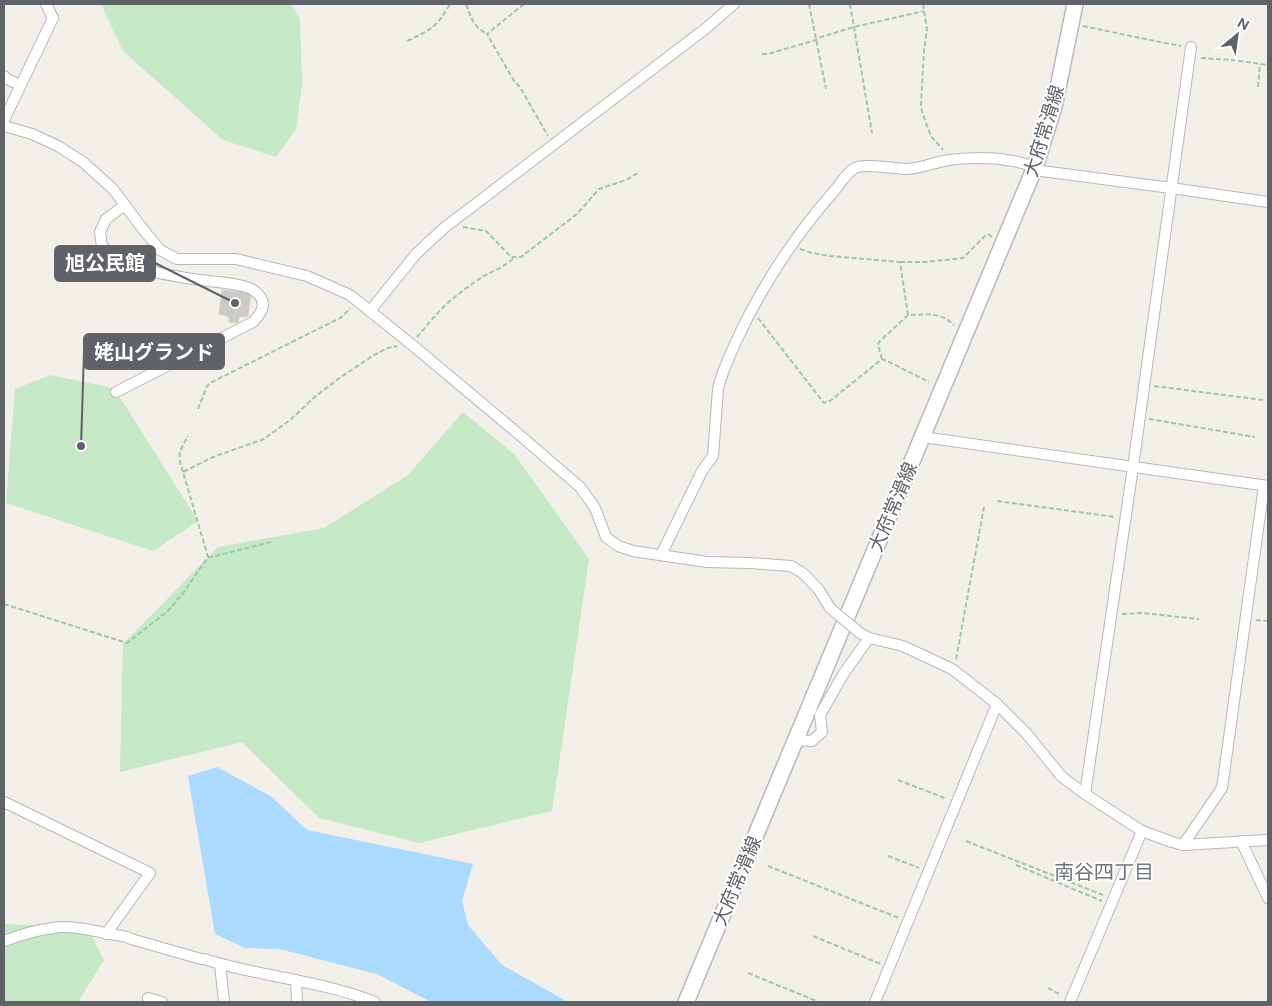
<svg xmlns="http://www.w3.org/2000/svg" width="1272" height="1006" font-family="Figtree,'Noto Sans JP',sans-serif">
  <rect width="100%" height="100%" fill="#f1efe8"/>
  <g fill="#c5e8c5">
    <polygon points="101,4 291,4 300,19 302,84 296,129 276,157 223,140 123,51"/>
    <polygon points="50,375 114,388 198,521 153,551 6,503 15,389"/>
    <polygon points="463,412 515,455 589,559 552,811 419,843 319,818 242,742 120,772 123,644 218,547 324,528 408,475"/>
    <polygon points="4,924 87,927 104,960 78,1002 4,1002"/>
  </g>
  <polygon fill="#aadaff" points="217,767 272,797 307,830 473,864 462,901 468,925 502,965 568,1002 431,1002 377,974 279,949 245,948 215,934 188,776"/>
  <polygon fill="#cccac5" stroke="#d6d1c6" points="222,290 251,293 248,316 239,317 238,323 229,322 229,317 219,314"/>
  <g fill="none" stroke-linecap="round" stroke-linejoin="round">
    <defs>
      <g id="minor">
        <polyline points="4,76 7,79 20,85"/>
        <polyline points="4,120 53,18 46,4"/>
        <polyline points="4,126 32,134 58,146 83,162 113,189 142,228 160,250 177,259 236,259 307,276 350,295 411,344 515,431 580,487 595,508 606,537 618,546 633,551 707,562 750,563 791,566 804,574 819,590 830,608"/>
        <polyline points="1034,170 1171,188 1268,202"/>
        <polyline points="370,311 416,254 444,228 705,29 734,4"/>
        <path d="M116 392 253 322C264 311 268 300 253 290 243 283 213 282 200 280 180 277 158 274 139 268 126 264 114 254 102 247L100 232 106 219 125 205"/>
        <polyline points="923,437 1268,486"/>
        <path d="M661 555 702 471 713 456 718 389C721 374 728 360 734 346 759 290 794 237 835 190 841 183 847 172 855 168 864 163 896 169 908 169 922 168 935 162 949 160 963 158 991 157 1006 160 1016 161 1026 164 1035 167"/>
        <polyline points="860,633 869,638 903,646 952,669 997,704 1027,734 1062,777 1085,794 1142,831 1172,842 1183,845 1268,840"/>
        <polyline points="796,740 812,741 822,732 820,715 844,673 869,638"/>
        <polyline points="1085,794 1133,467 1191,47"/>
        <polyline points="4,802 150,873 106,934"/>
        <polyline points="1241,841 1268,898"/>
        <polyline points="1183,845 1222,788 1264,486"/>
        <path d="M4 941C20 935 36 930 53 928 73 924 105 934 127 937L131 939 201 959H204C260 977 320 980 375 1002"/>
        <polyline points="220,964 224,1002"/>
        <polyline points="296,981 297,1002"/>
        <polyline points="148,998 162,1002"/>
        <polyline points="875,1002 997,704"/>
        <polyline points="1070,1002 1142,831"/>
      </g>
      <polyline id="secondary" points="686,1002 1035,167 1054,107 1075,4"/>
    </defs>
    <use href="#minor" stroke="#b5b8bc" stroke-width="12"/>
    <use href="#secondary" stroke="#b6babf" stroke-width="18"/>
    <g stroke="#9cc7a9" stroke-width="2" stroke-dasharray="5 2.5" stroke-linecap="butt">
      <path d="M466 4C472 19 472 25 487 34"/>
      <polyline points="524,4 487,34 514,81 520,87 548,136"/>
      <polyline points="809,4 826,89"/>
      <polyline points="850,4 872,133"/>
      <polyline points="923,4 927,30 924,50 921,104 922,112 931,136 943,150"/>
      <polyline points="1083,26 1155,41 1181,46"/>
      <path d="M407 41C432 29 436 28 450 4"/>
      <polyline points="762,54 768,54 816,40 821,37 854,27 924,11"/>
      <polyline points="1201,58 1233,60 1268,65"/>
      <polyline points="1258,87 1260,64"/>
      <polyline points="463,227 486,231 511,257 521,257 577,214 599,189 626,180 638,173"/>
      <polyline points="800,249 812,253 830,256 900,262 908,315"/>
      <polyline points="900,262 926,262 963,258 986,235 990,235 992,238"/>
      <polyline points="758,318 824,403 830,401 882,359 889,362 929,382"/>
      <path d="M417 337C430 322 443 305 460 293 467 287 475 282 482 277 493 271 506 266 515 257"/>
      <path d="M882 359 878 345 879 342 908 315C926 315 940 311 954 325"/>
      <polyline points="1154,386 1263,400"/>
      <polyline points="198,409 207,386 212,382 342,317 350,308"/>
      <polyline points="1149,419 1255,437"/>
      <path d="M183 472C177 453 179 453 188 436"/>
      <polyline points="997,501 1116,517"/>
      <polyline points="208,557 211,557 271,542"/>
      <polyline points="4,604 127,643 168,611 184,592 208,557 183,472 213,457 264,439 290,420 317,395 341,377 374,355 388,348 397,346"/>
      <polyline points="1122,614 1142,613 1199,619"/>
      <polyline points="1256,620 1268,621"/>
      <polyline points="956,659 984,507"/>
      <polyline points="898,780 947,799"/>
      <polyline points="966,841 1103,895"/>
      <polyline points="888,856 919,868"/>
      <polyline points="1016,865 1102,901"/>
      <polyline points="768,866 899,918"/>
      <polyline points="813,936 881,964"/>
      <polyline points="748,973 819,1002"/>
      <polyline points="1048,988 1061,995"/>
    </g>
    <use href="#minor" stroke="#fff" stroke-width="10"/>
    <use href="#secondary" stroke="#fff" stroke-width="15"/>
    <defs>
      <polyline id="minor-bridge" points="830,608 860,633"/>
    </defs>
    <use href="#minor-bridge" stroke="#b5b8bc" stroke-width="12" stroke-linecap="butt"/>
    <use href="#minor-bridge" stroke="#fff" stroke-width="10"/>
  </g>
  <g text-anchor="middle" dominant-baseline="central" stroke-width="4" stroke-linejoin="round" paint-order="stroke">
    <g font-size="19" fill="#5f6368" stroke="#fff">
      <text transform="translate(1044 131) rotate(-73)">大府常滑線</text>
      <text transform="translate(893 507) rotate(-67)">大府常滑線</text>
      <text transform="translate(737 881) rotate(-67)">大府常滑線</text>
    </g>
    <g font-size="20" fill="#70757a" stroke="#fff">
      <text x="1104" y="872">南谷四丁目</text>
    </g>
  </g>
  <path fill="none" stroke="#5f6368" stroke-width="2" d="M235 303L155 263M81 446L84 352"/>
  <g fill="#5f6368" stroke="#fff" stroke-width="2">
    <circle cx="235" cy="303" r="5"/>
    <circle cx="81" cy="446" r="5"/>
  </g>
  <g fill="#5f6368" stroke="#5f6368" stroke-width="2">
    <rect x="55" y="246" width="100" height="35" rx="5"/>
    <rect x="84" y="334" width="140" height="35" rx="5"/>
  </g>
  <g font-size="20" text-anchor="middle" font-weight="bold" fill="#fff">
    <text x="105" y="270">旭公民館</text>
    <text x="154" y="359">姥山グランド</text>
  </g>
  <rect width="1272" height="1006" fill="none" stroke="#5f6368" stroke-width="10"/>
  <g transform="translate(1237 35) rotate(29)" stroke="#ffffff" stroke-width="4" paint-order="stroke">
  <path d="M0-4L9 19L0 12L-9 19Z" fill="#5f6368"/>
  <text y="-8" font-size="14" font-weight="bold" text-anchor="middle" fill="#5f6368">N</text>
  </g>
</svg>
